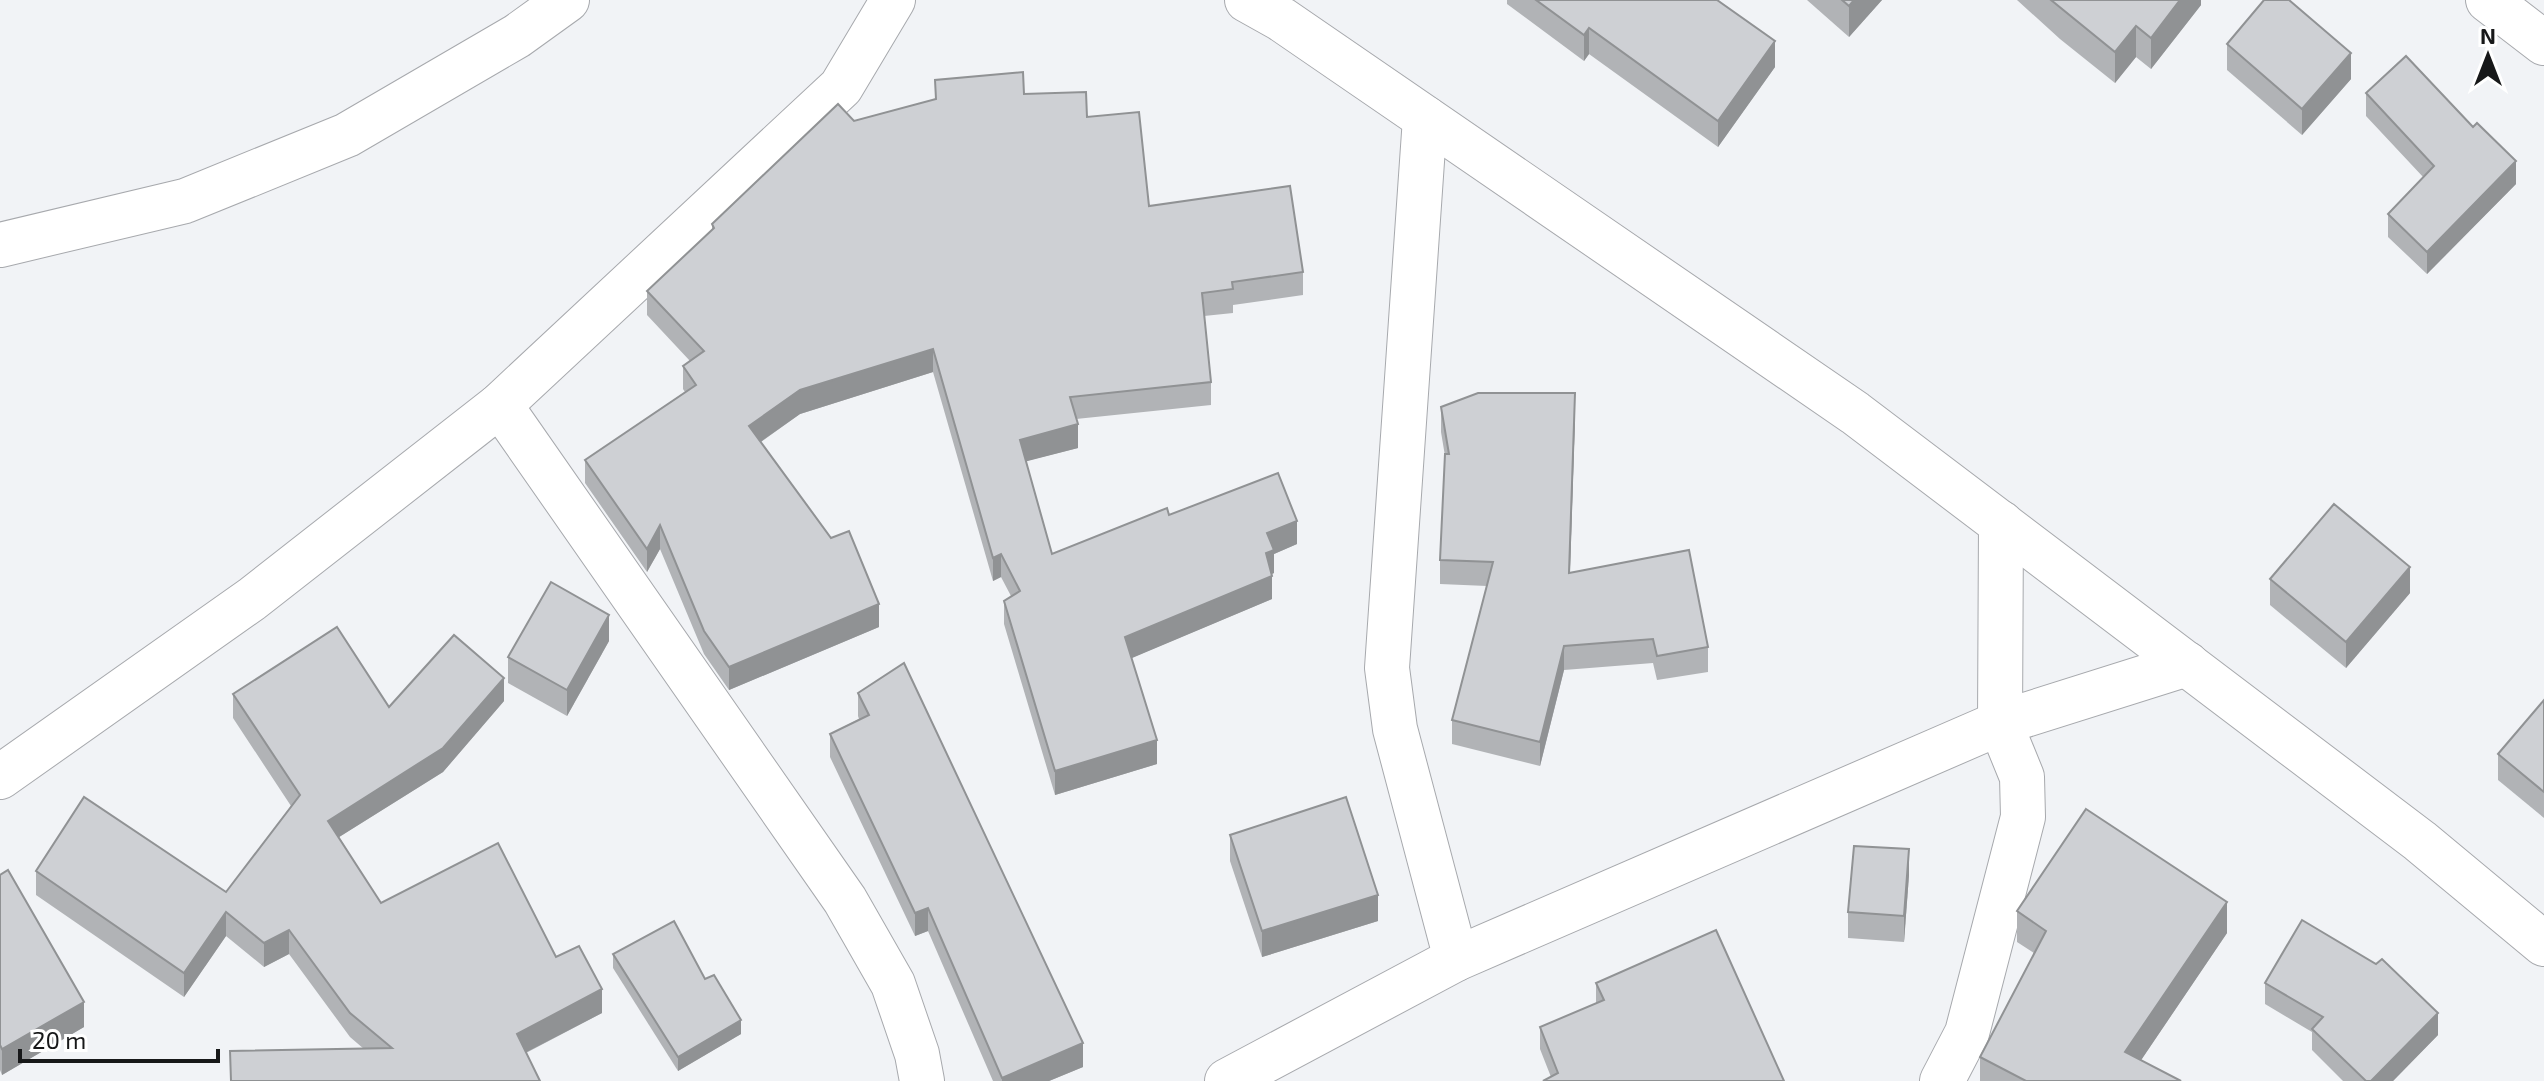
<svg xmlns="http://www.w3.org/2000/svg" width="2544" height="1081" font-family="'Exo 2',sans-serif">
  <rect width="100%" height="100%" fill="#f1f3f6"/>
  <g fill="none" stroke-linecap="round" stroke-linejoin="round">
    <defs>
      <g id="minor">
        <polyline points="1247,0 1281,19 1855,413 2420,841 2544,944"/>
        <polyline points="2488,0 2544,43"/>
        <polyline points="1425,118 1387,668 1395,729 1456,959"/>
        <polyline points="0,245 185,201 347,135 517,36 567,0"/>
        <polyline points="500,405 845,900 893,984 917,1054 922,1081"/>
        <polyline points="0,777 252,599 500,405 841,87 893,0"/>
        <polyline points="1227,1081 1456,959 2000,723 2187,664"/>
        <polyline points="1942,1081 1967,1033 2023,817 2022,777 2000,723 2001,523"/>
      </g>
    </defs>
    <use href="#minor" stroke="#a7a9ad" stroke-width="46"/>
    <use href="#minor" stroke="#fff" stroke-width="44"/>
  </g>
  <g fill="#b1b3b6">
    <polygon points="1507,0 1717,0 1775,67 1718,147 1589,54 1584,61 1507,4"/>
    <polygon points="1807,0 1882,0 1849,37"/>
    <polygon points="2017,0 2201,0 2201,5 2151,69 2136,57 2115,83 2060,39"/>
    <polygon points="2227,44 2351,79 2302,135 2227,70"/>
    <polygon points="935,80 1024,94 1087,117 1149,206 1303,272 1303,295 1233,305 1233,313 1204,316 1211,382 1211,405 1076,419 1078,448 1026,461 1052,554 1169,515 1297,544 1274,554 1274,573 1272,574 1272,599 1131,658 1157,764 1055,795 1004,624 1004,601 1011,596 1001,577 993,581 933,372 800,414 761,442 879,627 729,690 704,654 660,549 647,572 585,483 585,460 685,392 683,389 683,366 690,361 647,315 647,291 712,230 712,224 854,121 935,99"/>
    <polygon points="2366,93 2516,184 2427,274 2388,237 2388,214 2424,178 2366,116"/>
    <polygon points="1441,407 1575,417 1570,573 1708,647 1708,672 1657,680 1653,663 1564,670 1540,766 1452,744 1452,720 1487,586 1440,584 1440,560 1445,456 1441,432"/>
    <polygon points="2270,579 2410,593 2346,668 2270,605"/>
    <polygon points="609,641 567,716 508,683 508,657"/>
    <polygon points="858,693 1083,1067 1049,1081 993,1081 928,931 915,936 830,757 830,734 859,719 858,716"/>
    <polygon points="233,694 389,707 504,701 443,772 339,837 381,903 556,957 602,1013 526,1053 364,1049 350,1037 289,954 264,967 226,936 184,997 36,895 36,871 226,892 291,806 233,718"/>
    <polygon points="2544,700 2544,818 2498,780 2498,754"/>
    <polygon points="1230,835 1378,921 1262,957 1230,861"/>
    <polygon points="0,875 84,1027 2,1075 0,1070"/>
    <polygon points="1909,875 1904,942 1848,938 1848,912"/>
    <polygon points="2017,911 2227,933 2141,1060 2181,1081 1980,1081 1980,1057 2034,953 2017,942"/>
    <polygon points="613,954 705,979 741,1034 678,1071 613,968"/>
    <polygon points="1596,983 1784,1081 1551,1077 1540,1049 1540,1027 1596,1004"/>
    <polygon points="2265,983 2438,1035 2393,1081 2343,1081 2312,1050 2312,1032 2265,1004"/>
  </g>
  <g fill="#909294">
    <polygon points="1854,0 1882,0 1849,37 1849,6"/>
    <polygon points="2180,0 2201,0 2201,5 2151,69 2151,38"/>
    <polygon points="2136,26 2136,57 2115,83 2115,52"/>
    <polygon points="1589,28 1589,54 1584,61 1584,35"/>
    <polygon points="1775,41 1775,67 1718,147 1718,121"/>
    <polygon points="2351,53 2351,79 2302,135 2302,109"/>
    <polygon points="2516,161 2516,184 2427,274 2427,252"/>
    <polygon points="933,349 933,372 800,414 749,450 749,426 800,390"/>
    <polygon points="1575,393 1575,417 1569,597 1569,573"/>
    <polygon points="1078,424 1078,448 1020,463 1020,440"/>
    <polygon points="1297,521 1297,544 1274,554 1274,573 1266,576 1267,533"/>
    <polygon points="660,525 660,549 647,572 647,549"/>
    <polygon points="1001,554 1001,577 993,581 993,558"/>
    <polygon points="2410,567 2410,593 2346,668 2346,642"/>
    <polygon points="1272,576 1272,599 1125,661 1125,637"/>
    <polygon points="879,604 879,627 729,690 729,667"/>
    <polygon points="609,615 609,641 567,716 567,690"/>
    <polygon points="1564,646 1564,670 1540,766 1540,742"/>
    <polygon points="504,678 504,701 443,772 328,844 328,821"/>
    <polygon points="1157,740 1157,764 1055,795 1055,771"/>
    <polygon points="1909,849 1909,875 1904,942 1904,916"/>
    <polygon points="1378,895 1378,921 1262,957 1262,931"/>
    <polygon points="2227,902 2227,933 2127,1081 2125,1052"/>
    <polygon points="928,908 928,931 915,936 915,913"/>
    <polygon points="226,912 226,936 184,997 184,973"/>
    <polygon points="289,930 289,954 264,967 264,943"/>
    <polygon points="602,989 602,1013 517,1057 517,1034"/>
    <polygon points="84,1002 84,1027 2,1075 2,1049"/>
    <polygon points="2438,1013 2438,1035 2393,1081 2371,1081"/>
    <polygon points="741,1020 741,1034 678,1071 678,1057"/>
    <polygon points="1083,1043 1083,1067 1049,1081 1002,1081 1002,1078"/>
  </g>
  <g fill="#ced0d4" stroke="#909294" stroke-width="2">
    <polygon points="1536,0 1717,0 1775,41 1718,121 1589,28 1584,35"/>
    <polygon points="1842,0 1854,0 1849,6"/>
    <polygon points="2051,0 2180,0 2151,38 2136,26 2115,52"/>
    <polygon points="2264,0 2289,0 2351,53 2302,109 2227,44"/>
    <polygon points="2406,56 2473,127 2477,123 2516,161 2427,252 2388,214 2434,166 2366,93"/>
    <polygon points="1023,72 1024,94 1086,92 1087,117 1139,112 1149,206 1290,186 1303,272 1232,282 1233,289 1202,293 1211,382 1070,397 1078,424 1020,440 1052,554 1167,508 1169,515 1278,473 1297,521 1267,533 1274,550 1266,553 1272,576 1125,637 1157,740 1055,771 1004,601 1020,591 1001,554 993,558 933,349 800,390 749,426 831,538 849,531 879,604 729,667 704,631 660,525 647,549 585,460 696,385 683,366 704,351 647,291 714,228 712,224 838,104 854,121 936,99 935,80"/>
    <polygon points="1478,393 1575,393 1569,573 1689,550 1708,647 1657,656 1653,639 1564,646 1540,742 1452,720 1493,562 1440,560 1445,454 1449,454 1441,407"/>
    <polygon points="2334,504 2410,567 2346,642 2270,579"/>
    <polygon points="551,582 609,615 567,690 508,657"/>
    <polygon points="337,627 389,707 454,635 504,678 443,748 328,821 381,903 498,843 556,957 579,946 602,989 517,1034 540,1081 231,1081 230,1051 392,1048 350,1013 289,930 264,943 226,912 184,973 36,871 84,797 226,892 300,795 233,694"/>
    <polygon points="904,663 1083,1043 1002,1078 928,908 915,913 830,734 869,715 858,693"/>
    <polygon points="2544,700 2544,792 2498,754"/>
    <polygon points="1346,797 1378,895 1262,931 1230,835"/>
    <polygon points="2086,809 2227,902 2125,1052 2181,1081 2026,1081 1980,1057 2046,931 2017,911"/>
    <polygon points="1854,846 1909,849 1904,916 1848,912"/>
    <polygon points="8,870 84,1002 2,1049 0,1045 0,875"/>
    <polygon points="2302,920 2376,964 2382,959 2438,1013 2371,1081 2366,1081 2312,1029 2323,1017 2265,983"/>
    <polygon points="674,921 705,979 714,975 741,1020 678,1057 613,954"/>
    <polygon points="1716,930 1784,1081 1543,1081 1558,1073 1540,1027 1604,1000 1596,983"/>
  </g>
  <g transform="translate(2488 56)" stroke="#ffffff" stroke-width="6" paint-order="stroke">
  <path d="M0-6L14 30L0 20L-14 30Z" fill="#171819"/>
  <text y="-12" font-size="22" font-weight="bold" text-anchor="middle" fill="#171819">N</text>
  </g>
  <path d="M20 1049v12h198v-12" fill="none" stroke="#171819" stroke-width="4"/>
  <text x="32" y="1049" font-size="24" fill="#171819" stroke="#ffffff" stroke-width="6" paint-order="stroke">20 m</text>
</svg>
